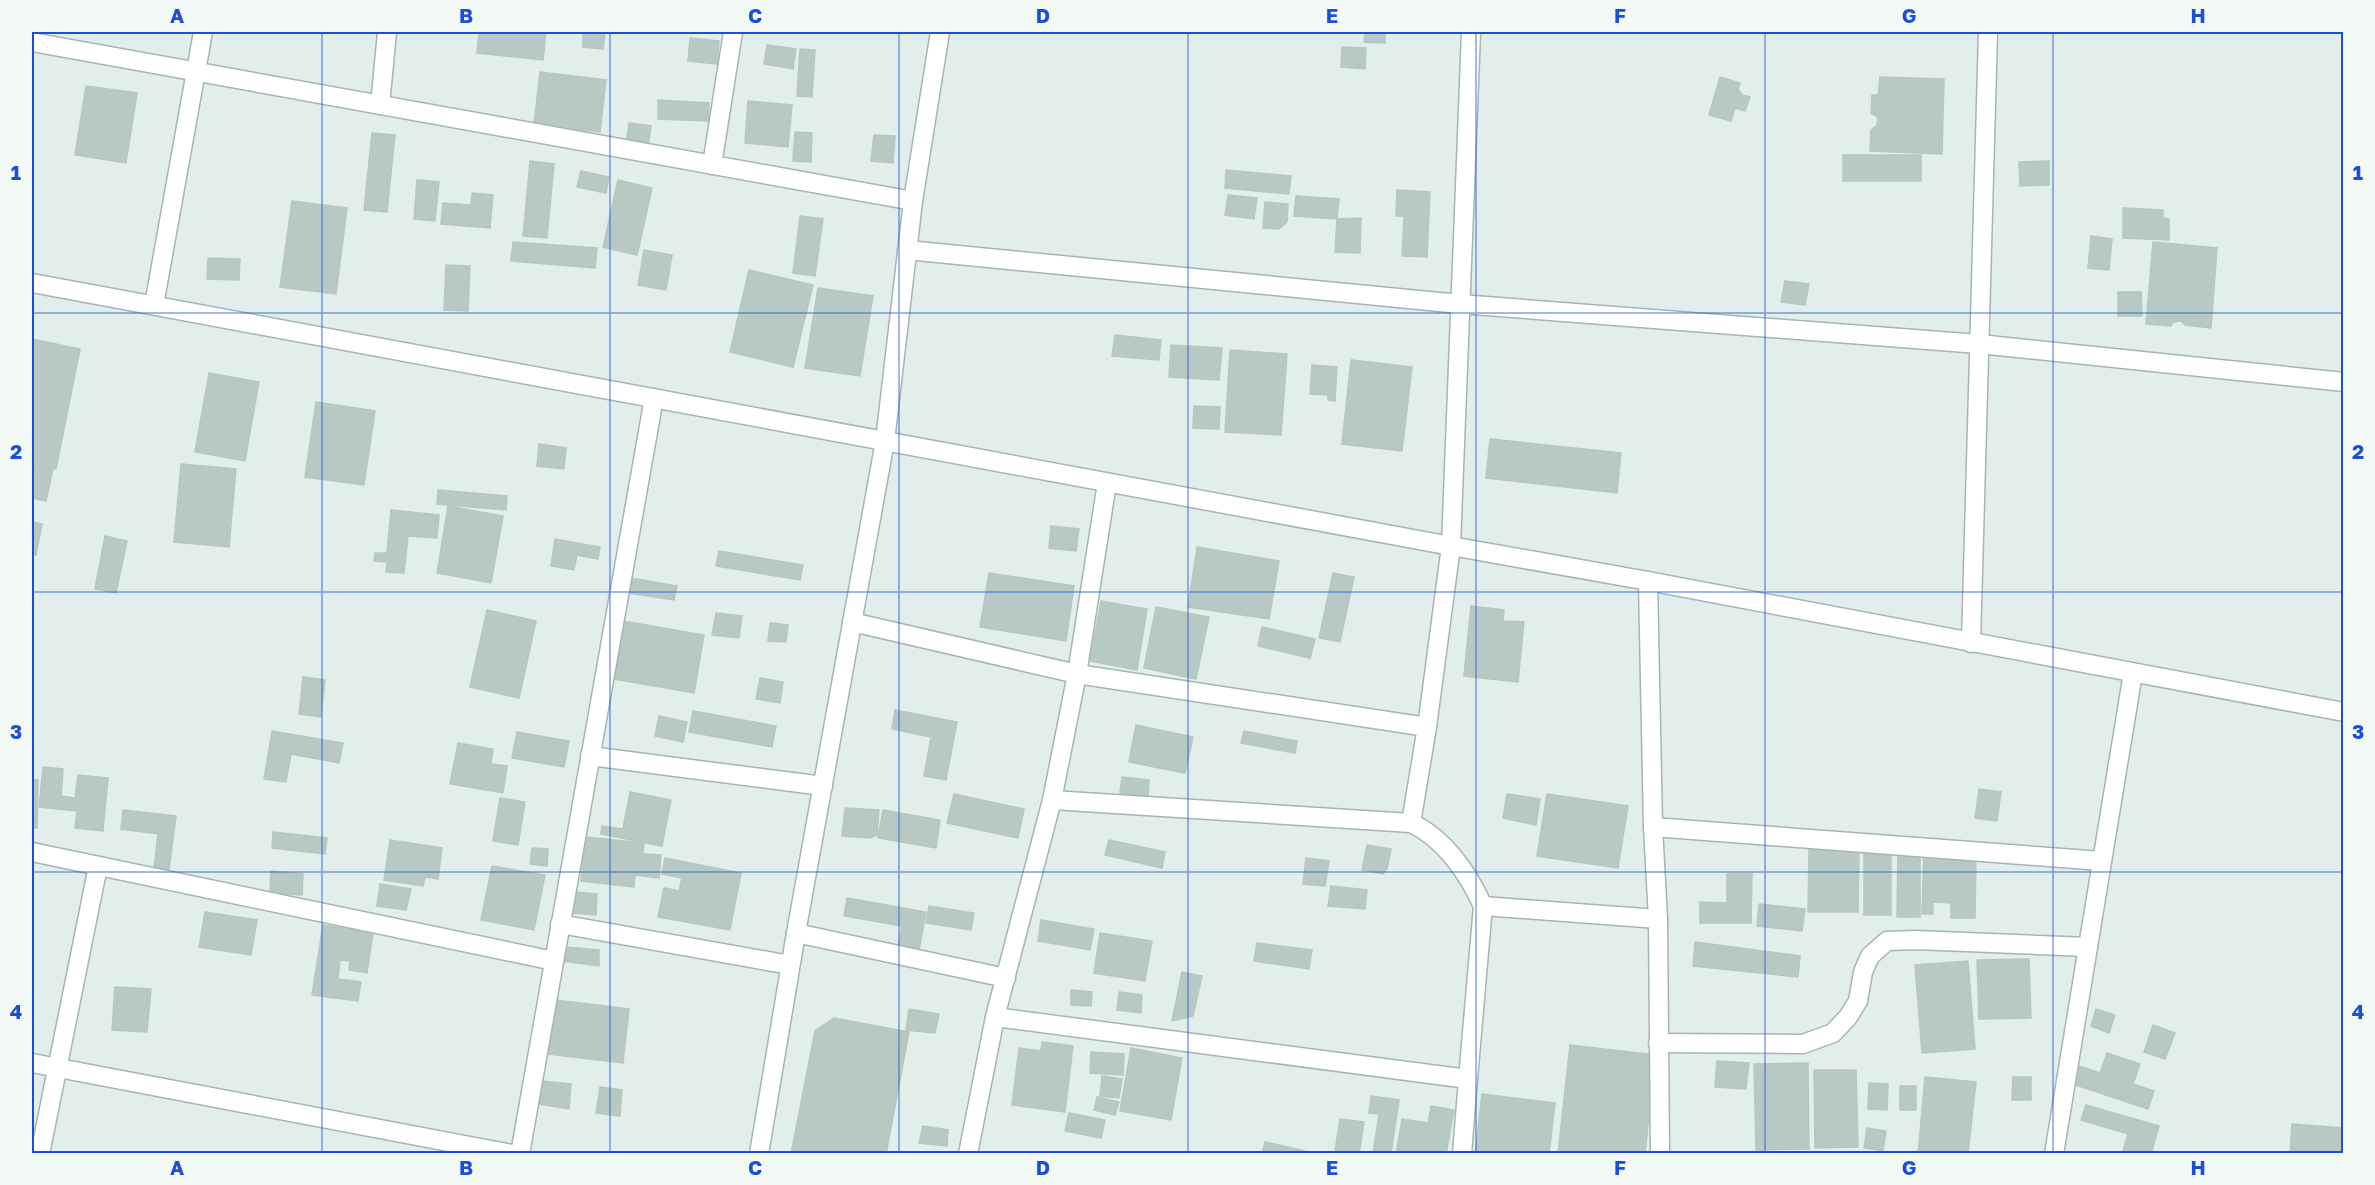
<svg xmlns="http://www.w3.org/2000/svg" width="2375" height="1185" font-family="'Golos Text',sans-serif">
  <rect width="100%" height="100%" fill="#e2eee9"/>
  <g fill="#b7c9c2" stroke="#b4c8c0" stroke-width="1.5">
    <polygon points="479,32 546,32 543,60 477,53"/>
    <polygon points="583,32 605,32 603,49 583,47"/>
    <polygon points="1365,32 1385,32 1385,43 1364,42"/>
    <polygon points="690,38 719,41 717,64 688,61"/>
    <polygon points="767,45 796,49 793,69 764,64"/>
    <polygon points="1342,47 1366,48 1365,69 1341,67"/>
    <polygon points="800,49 815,50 812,97 797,96"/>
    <polygon points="540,72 606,80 600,132 534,124"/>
    <polygon points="1720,77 1740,83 1738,89 1742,95 1750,97 1745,111 1735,108 1731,121 1709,115"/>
    <polygon points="1880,77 1944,79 1942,154 1870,151 1871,130 1877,125 1878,117 1871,113 1872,95 1878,95"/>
    <polygon points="86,86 137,93 126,163 75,155"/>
    <polygon points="658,100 709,103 708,121 658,119"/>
    <polygon points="748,101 792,105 788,147 745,143"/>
    <polygon points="629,123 651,126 648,147 626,144"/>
    <polygon points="795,132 812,133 811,162 793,161"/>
    <polygon points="372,133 395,135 387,212 364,210"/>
    <polygon points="874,135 895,136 893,163 871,161"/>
    <rect x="1843" y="155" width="78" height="26"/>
    <polygon points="530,161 554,164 547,238 523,236"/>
    <polygon points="2049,161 2049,185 2020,186 2019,162"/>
    <polygon points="1226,170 1291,176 1289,194 1225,188"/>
    <polygon points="581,171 609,177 606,193 577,187"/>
    <polygon points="417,180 439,182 435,221 414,219"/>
    <polygon points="618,180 652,188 637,255 603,247"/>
    <polygon points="1397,190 1430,192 1427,257 1402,256 1404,216 1396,216"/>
    <polygon points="472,193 493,195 490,228 441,224 443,203 471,205"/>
    <polygon points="1228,195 1257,198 1254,219 1225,215"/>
    <polygon points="1296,196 1339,199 1337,219 1294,216"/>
    <polygon points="292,201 347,208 336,294 280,287"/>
    <polygon points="1265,202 1288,204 1287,222 1279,229 1263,228"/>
    <polygon points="2123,208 2163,210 2163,218 2169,219 2169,240 2123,238"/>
    <polygon points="800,216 823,219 815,276 793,273"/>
    <polygon points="1361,218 1360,253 1335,252 1337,219"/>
    <polygon points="2091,236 2112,239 2109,270 2088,268"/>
    <polygon points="513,242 597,248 595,268 511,261"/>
    <polygon points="2153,242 2217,248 2211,328 2185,325 2181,321 2173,322 2171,326 2146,324"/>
    <polygon points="644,250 672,255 666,290 638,285"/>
    <polygon points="208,258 240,259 239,280 207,279"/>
    <polygon points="446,265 470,266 468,311 444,310"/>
    <polygon points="749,270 813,285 793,367 730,352"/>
    <polygon points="1785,281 1809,284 1805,305 1781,302"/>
    <polygon points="818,288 873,296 860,376 805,368"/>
    <polygon points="2118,292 2141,292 2142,316 2118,316"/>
    <polygon points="1115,335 1161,340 1159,360 1112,356"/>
    <polygon points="32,339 80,349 56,469 32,464"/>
    <polygon points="1171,345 1222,348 1219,380 1169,377"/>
    <polygon points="1230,350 1287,354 1281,435 1225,432"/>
    <polygon points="1351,360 1412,367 1402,451 1342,444"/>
    <polygon points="1312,365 1337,367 1335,401 1328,400 1328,395 1310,394"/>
    <polygon points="209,373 259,382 245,461 195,452"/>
    <polygon points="316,402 375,411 364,485 305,477"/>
    <polygon points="1194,406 1220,407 1219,429 1193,428"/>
    <polygon points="1490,439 1621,453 1617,493 1486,478"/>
    <polygon points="539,444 566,448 564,469 537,466"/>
    <polygon points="181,464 236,469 229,547 174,542"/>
    <polygon points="32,465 53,469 46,501 32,498"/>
    <polygon points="438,490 507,496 506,510 437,504"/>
    <polygon points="448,506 503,516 491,583 437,573"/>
    <polygon points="391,510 439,515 437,538 408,536 404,573 386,572 387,562 374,561 375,553 387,553"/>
    <polygon points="32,522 42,524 36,555 32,554"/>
    <polygon points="1051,526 1079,529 1076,551 1049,548"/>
    <polygon points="105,536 127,541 116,593 95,589"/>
    <polygon points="555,539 600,547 598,559 577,555 574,570 551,566"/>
    <polygon points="1197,547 1279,561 1269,619 1188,607"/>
    <polygon points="719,551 803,565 800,580 716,566"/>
    <polygon points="989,573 1074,586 1066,641 980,627"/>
    <polygon points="1333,573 1354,577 1340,642 1319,638"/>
    <polygon points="631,578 677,586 674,600 629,593"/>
    <polygon points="1101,601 1147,609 1137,670 1090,661"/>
    <polygon points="1471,606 1504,610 1503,621 1524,622 1518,682 1464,676"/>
    <polygon points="1156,607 1209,617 1196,679 1144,668"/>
    <polygon points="487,610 536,621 519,698 470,687"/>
    <polygon points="716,613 742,616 739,638 712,635"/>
    <polygon points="623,621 704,635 694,693 613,679"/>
    <polygon points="770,623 788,625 786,642 768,641"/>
    <polygon points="1262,627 1315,639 1310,658 1258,646"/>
    <polygon points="303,677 325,680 321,717 299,714"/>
    <polygon points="760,678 783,682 780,703 756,699"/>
    <polygon points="895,710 957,722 946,780 924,776 931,737 892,729"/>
    <polygon points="693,711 776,726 772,747 689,732"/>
    <polygon points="659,716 687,722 683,742 655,736"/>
    <polygon points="1136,725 1193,737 1185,773 1129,762"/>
    <polygon points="272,731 343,743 339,763 291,754 286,782 264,779"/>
    <polygon points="1244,731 1297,741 1295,753 1241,743"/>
    <polygon points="517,732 569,741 564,767 512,758"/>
    <polygon points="458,743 493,749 491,764 507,766 503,793 450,784"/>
    <polygon points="43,767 63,769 61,796 75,798 78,775 108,778 103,831 75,828 77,811 39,807"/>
    <polygon points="1122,777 1149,780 1148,797 1120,793"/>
    <polygon points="32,780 38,780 37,828 32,827"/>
    <polygon points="1979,789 2001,792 1997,821 1975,818"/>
    <polygon points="630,792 671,800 662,846 601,834 602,826 623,829"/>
    <polygon points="954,794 1024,809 1018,838 947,823"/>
    <polygon points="1507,794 1540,799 1536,825 1503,818"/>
    <polygon points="1547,794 1628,806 1618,868 1537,856"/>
    <polygon points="500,798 525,802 518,845 493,841"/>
    <polygon points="845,808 879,810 877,835 870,838 842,836"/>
    <polygon points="123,810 176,816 169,870 154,868 158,834 121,829"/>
    <polygon points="883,810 940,820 936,848 878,838"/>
    <polygon points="273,832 327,838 325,854 272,848"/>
    <polygon points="586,837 644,843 643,854 661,855 659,878 635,875 634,887 581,881"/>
    <polygon points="390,840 442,848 438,879 425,877 423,886 384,880"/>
    <polygon points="1109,840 1165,852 1162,868 1105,855"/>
    <polygon points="1367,845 1391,849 1387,869 1383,874 1362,870"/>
    <polygon points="532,848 548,849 547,866 530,864"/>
    <polygon points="1809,850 1859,851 1858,912 1808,912"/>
    <rect x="1864" y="851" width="27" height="64"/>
    <polygon points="1924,851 1976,852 1975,918 1951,918 1951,903 1933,902 1933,914 1922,914"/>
    <polygon points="1898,852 1920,853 1920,917 1897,917"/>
    <polygon points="665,858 741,873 730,930 658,917 664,888 679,891 682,878 662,874"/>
    <polygon points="1306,858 1329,861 1325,886 1303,884"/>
    <polygon points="492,866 545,875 534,930 481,920"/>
    <polygon points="271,871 303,874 302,895 270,893"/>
    <polygon points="1727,874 1752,874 1751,923 1700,923 1700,902 1727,903"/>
    <polygon points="380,884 411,889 406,910 377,906"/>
    <polygon points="1331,886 1367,890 1365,909 1328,906"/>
    <polygon points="574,892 597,894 596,915 573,913"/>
    <polygon points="847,898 926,912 919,950 898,947 902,926 844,916"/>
    <polygon points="1759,904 1805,909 1802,931 1757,926"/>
    <polygon points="929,906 974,913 971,930 926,923"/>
    <polygon points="205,912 257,920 251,955 199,947"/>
    <polygon points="1041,920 1094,929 1090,950 1038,941"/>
    <polygon points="323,925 373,933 367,973 349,970 350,961 340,960 338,979 361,982 358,1001 312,995"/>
    <polygon points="1100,933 1152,941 1145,981 1094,973"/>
    <polygon points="1695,942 1800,956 1798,977 1693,966"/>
    <polygon points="1257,943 1312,950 1309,969 1254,961"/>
    <polygon points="565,947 599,950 599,966 563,961"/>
    <polygon points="2029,959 2031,1018 1979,1019 1977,960"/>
    <polygon points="1968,961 1975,1049 1922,1053 1915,965"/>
    <polygon points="1182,972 1202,976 1193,1016 1172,1021"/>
    <polygon points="115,987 151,989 147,1032 112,1030"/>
    <polygon points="1071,990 1092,992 1091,1006 1071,1005"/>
    <polygon points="1119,992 1142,995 1141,1013 1117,1010"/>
    <polygon points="555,1000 629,1009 623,1063 548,1054"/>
    <polygon points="909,1009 939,1014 935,1033 906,1030"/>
    <polygon points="2096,1009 2115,1015 2109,1033 2091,1026"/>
    <polygon points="834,1018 909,1032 886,1154 791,1154 815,1031"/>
    <polygon points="2153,1025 2175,1033 2165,1059 2144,1052"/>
    <polygon points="1042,1042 1073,1046 1065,1112 1012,1105 1019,1048 1041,1051"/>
    <polygon points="1570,1045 1655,1055 1645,1154 1558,1154"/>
    <polygon points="1131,1048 1182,1058 1171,1120 1120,1111"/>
    <polygon points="1091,1052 1124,1054 1123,1075 1090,1073"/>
    <polygon points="2107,1053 2140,1064 2133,1084 2154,1091 2148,1109 2073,1084 2079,1066 2100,1073"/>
    <polygon points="1717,1061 1749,1063 1746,1089 1715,1087"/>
    <polygon points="1808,1063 1809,1149 1756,1150 1754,1064"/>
    <polygon points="1814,1070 1856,1070 1858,1147 1815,1148"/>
    <polygon points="1102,1076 1122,1079 1119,1098 1100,1096"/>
    <polygon points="1925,1077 1976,1082 1968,1154 1918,1154"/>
    <polygon points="2013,1077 2031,1077 2031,1100 2012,1100"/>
    <polygon points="541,1081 571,1084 569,1109 538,1104"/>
    <polygon points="1869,1083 1888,1084 1887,1110 1868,1109"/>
    <rect x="1900" y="1086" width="16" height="24"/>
    <polygon points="600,1087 622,1090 620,1116 596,1113"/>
    <polygon points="1482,1094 1555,1103 1549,1154 1475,1154"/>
    <polygon points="1371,1096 1399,1100 1391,1154 1373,1154 1379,1114 1369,1113"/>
    <polygon points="1097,1097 1119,1102 1115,1115 1094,1110"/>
    <polygon points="2086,1105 2159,1126 2151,1154 2122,1154 2128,1134 2081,1120"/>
    <polygon points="1431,1106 1454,1110 1446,1154 1396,1154 1402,1119 1428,1123"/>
    <polygon points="1069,1113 1105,1120 1101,1138 1065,1131"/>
    <polygon points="1340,1119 1364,1122 1359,1154 1335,1151"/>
    <polygon points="2292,1124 2344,1128 2344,1154 2290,1154"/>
    <polygon points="923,1126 948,1130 947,1146 919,1143"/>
    <polygon points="1867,1128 1886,1131 1883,1151 1864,1148"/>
    <polygon points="1265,1142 1318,1154 1262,1154"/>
  </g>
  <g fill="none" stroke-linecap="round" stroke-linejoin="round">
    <defs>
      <g id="minor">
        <polyline points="32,42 913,201"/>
        <polyline points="380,105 387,32"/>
        <polyline points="712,165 733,32"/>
        <polyline points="907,250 1460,304 1979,344 2344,382"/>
        <polyline points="32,283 1451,546 1648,581 2344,712"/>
        <polyline points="154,305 203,32"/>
        <polyline points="1648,581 1653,827 1658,919 1660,1154"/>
        <polyline points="852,622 1077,674 1427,727"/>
        <polyline points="1971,643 1988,32"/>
        <polyline points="590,756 823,786"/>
        <path d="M1052 800 1411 823C1444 838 1468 873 1483 906L1658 919"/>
        <polyline points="1411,823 1427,727 1451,546 1471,32"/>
        <polyline points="1653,827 2102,861"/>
        <polyline points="32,852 554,961"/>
        <polyline points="560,924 790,965"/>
        <polyline points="796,933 1006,978"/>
        <polyline points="995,1017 1468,1079 1483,906"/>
        <polyline points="1658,1043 1803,1044 1833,1033 1848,1017 1858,1001 1863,972 1870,956 1887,941 1916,940 2088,947"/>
        <polyline points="32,1063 512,1154"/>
        <polyline points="40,1154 98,866"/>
        <polyline points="520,1154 654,398"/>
        <polyline points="759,1154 796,933 885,441 913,201 940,32"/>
        <polyline points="968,1154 995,1017 1052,800 1077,674 1107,483"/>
        <polyline points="1462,1154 1468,1079"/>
        <polyline points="2054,1154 2133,673"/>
      </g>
    </defs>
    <use href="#minor" stroke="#a4b6b0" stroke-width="21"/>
    <use href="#minor" stroke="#fff" stroke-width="18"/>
  </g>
  <path fill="none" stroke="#1d4ed8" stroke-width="1.5" stroke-opacity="0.55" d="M322 32V1154M610 32V1154M899 32V1154M1188 32V1154M1476 32V1154M1765 32V1154M2053 32V1154M32 313H2344M32 592H2344M32 872H2344"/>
  <rect width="2375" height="1185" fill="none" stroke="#f3faf6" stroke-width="66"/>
  <rect x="33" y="33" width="2309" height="1119" fill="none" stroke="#1d4ed8" stroke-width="2"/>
  <g font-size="20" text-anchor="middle" font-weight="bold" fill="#1d4ed8">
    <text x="177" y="23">A</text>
    <text x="466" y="23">B</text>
    <text x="755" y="23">C</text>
    <text x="1043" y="23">D</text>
    <text x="1332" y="23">E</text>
    <text x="1620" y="23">F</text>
    <text x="1909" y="23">G</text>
    <text x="2198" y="23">H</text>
    <text x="16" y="180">1</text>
    <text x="2358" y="180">1</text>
    <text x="16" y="459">2</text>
    <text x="2358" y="459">2</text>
    <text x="16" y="739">3</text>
    <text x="2358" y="739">3</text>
    <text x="16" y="1019">4</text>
    <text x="2358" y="1019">4</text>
    <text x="177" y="1175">A</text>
    <text x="466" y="1175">B</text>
    <text x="755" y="1175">C</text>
    <text x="1043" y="1175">D</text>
    <text x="1332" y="1175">E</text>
    <text x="1620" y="1175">F</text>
    <text x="1909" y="1175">G</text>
    <text x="2198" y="1175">H</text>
  </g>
</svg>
